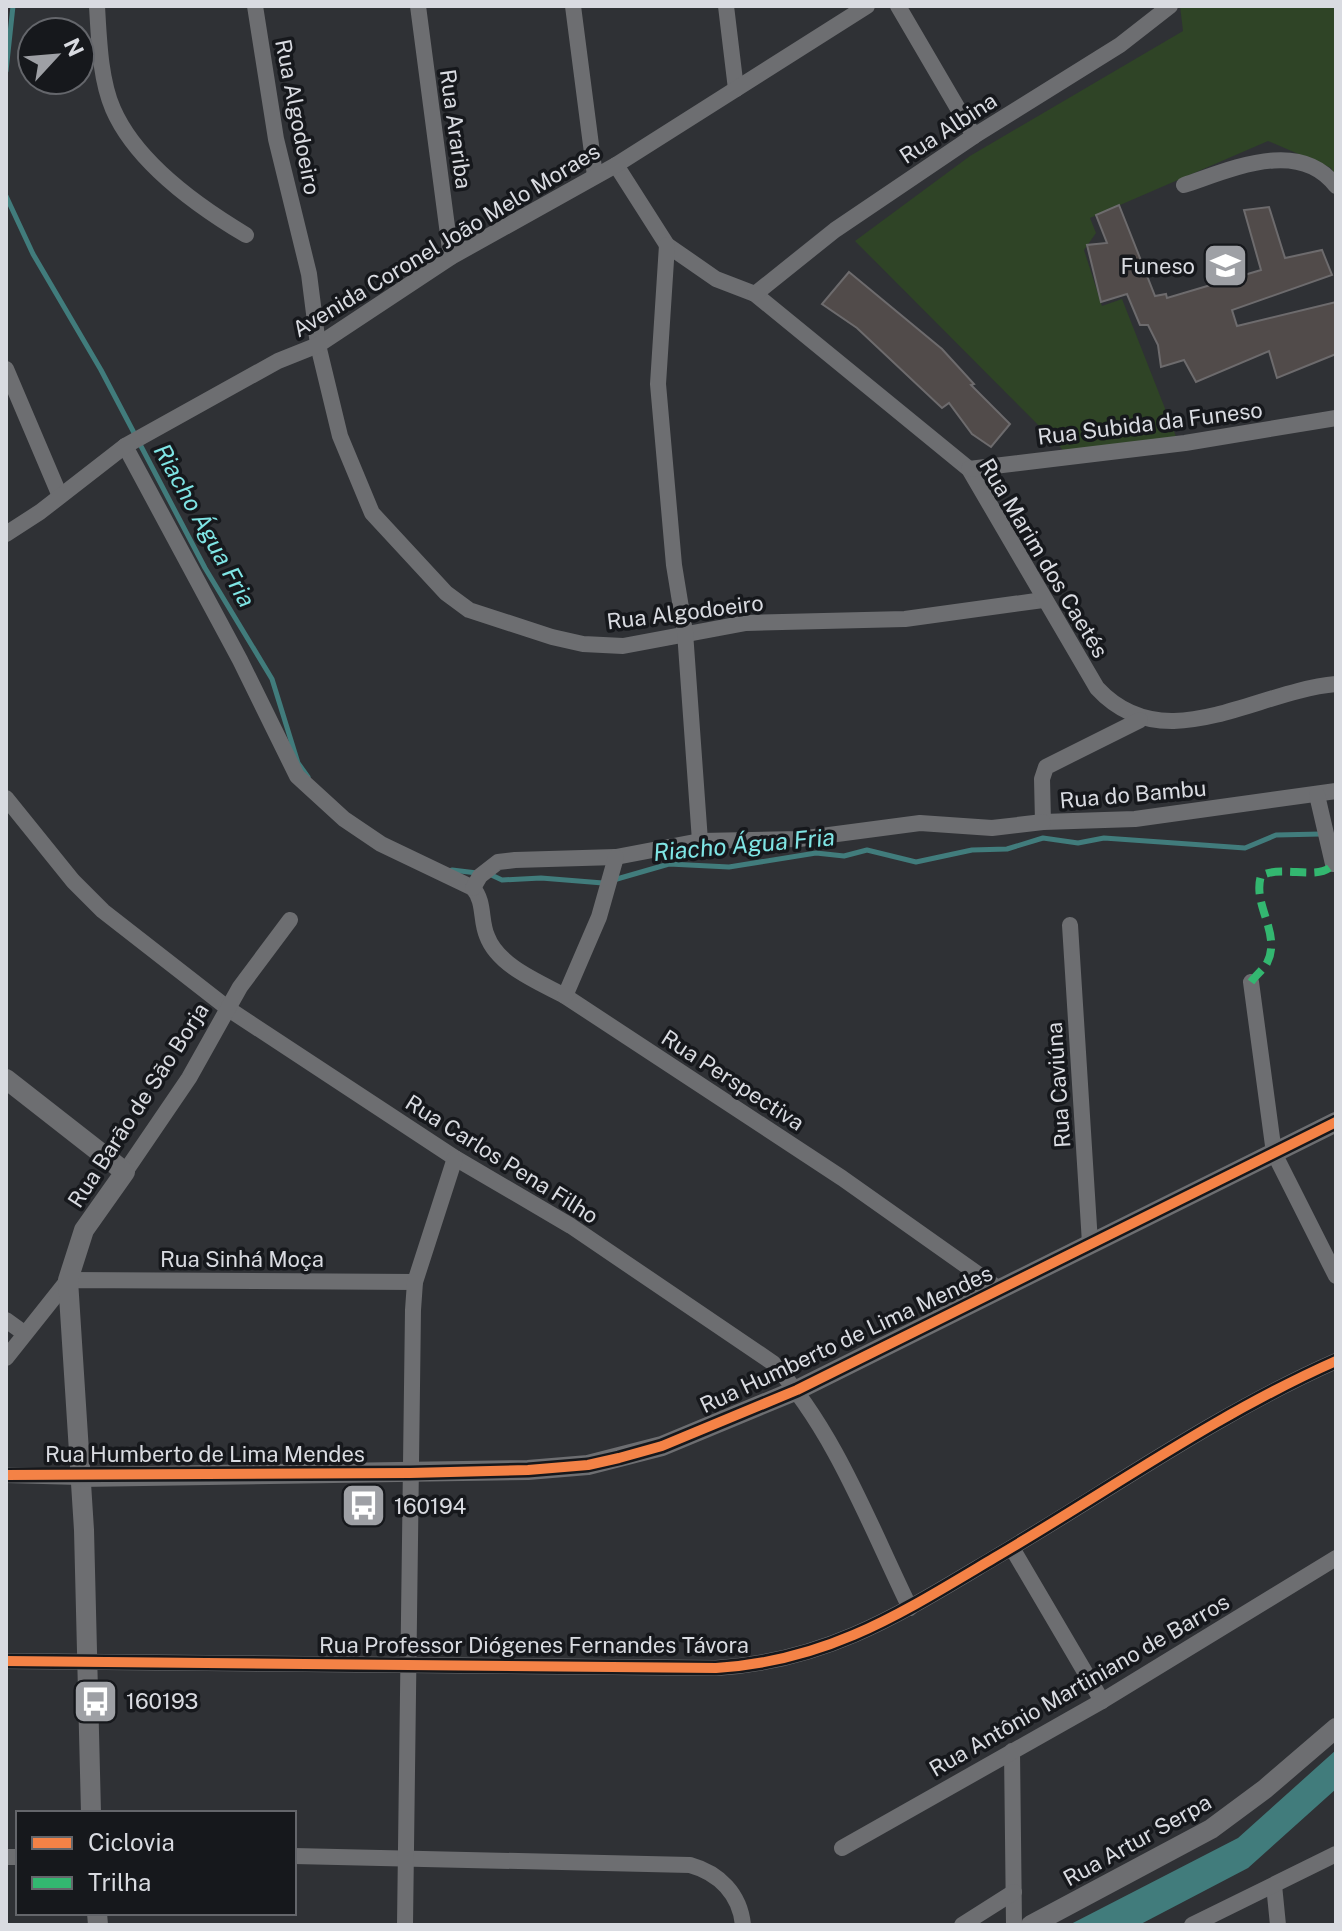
<svg xmlns="http://www.w3.org/2000/svg" width="1342" height="1931" font-family="'Public Sans',sans-serif">
  <rect width="100%" height="100%" fill="#2f3135"/>
  <polygon fill="#2f4426" points="1180,6 1336,6 1336,178 1331,168 1268,141 1090,218 1096,233 1084,250 1102,306 1122,299 1177,439 1068,455 855,241 970,156 1183,31"/>
  <polygon fill="#417c7c" points="1336,1750 1336,1789 1248,1868 1139,1925 1069,1925 1238,1838"/>
  <g fill="none" stroke-linecap="round" stroke-linejoin="round">
    <g stroke="#417c7c" stroke-width="5">
      <polyline points="6,71 13,6"/>
      <polyline points="6,196 33,254 101,370 205,568 272,679 298,763 308,777"/>
      <polyline points="452,870 477,873"/>
      <polyline points="487,873 502,880 541,878 603,883 669,864 729,867 816,853 844,856 867,850 916,862 972,850 1007,849 1043,838 1078,843 1104,838 1245,848 1276,835 1321,834"/>
    </g>
  </g>
  <g fill="#514b4a" stroke="#6d6b6d" stroke-width="2">
    <polygon points="1119,205 1155,296 1166,294 1167,298 1261,270 1244,210 1269,207 1285,258 1322,250 1332,275 1232,310 1237,326 1336,302 1336,354 1277,378 1269,351 1196,382 1184,360 1161,367 1158,345 1148,325 1140,325 1127,294 1101,302 1087,245 1107,243 1096,215"/>
    <polygon points="849,272 942,349 974,384 971,385 1010,424 991,447 972,434 949,403 942,408 857,328 822,304"/>
  </g>
  <g fill="none" stroke-linecap="round" stroke-linejoin="round">
    <g stroke="#6d6e71" stroke-width="16">
      <path d="M97 6C99 39 100 79 113 109 136 162 199 207 246 235"/>
      <polyline points="255,6 276,139 309,274 318,345 340,436 372,513 446,593 469,610 552,637 583,644 623,646 746,623 905,619 1043,600"/>
      <polyline points="418,6 451,257"/>
      <polyline points="573,6 595,176"/>
      <polyline points="726,6 736,89"/>
      <polyline points="898,6 974,136"/>
      <path d="M616 165 667 245 716 279 755 294 969 469 1097 688C1164 761 1255 691 1336 684"/>
      <path d="M1184 185C1230 170 1299 137 1336 186"/>
      <polyline points="667,245 658,384 674,565 685,632 700,841"/>
      <polyline points="755,294 835,230 974,136 1120,45 1170,6"/>
      <polyline points="6,369 60,496"/>
      <polyline points="125,446 240,660 297,776 344,819 381,844 473,888"/>
      <polyline points="969,469 1185,443 1336,418"/>
      <polyline points="6,534 40,512 125,446 278,361 318,345 451,257 616,165 867,6"/>
      <polyline points="1140,720 1046,767 1042,779 1043,822 1135,819 1336,791"/>
      <polyline points="1317,795 1333,864"/>
      <path d="M6 798 73 881 103 911 230 1010 455 1158 571 1226 773 1363C836 1433 869 1524 910 1608"/>
      <path d="M473 888C485 902 480 920 487 936 498 966 539 982 565 996L842 1178 999 1289"/>
      <polyline points="473,888 480,876 498,862 515,860 616,857 700,841 799,839 920,823 992,828 1043,822"/>
      <polyline points="1070,925 1090,1243"/>
      <polyline points="1251,982 1274,1153 1336,1276"/>
      <polyline points="565,996 599,917 616,857"/>
      <polyline points="125,1172 189,1078 240,987 290,920"/>
      <polyline points="6,1320 24,1333"/>
      <polyline points="6,1358 68,1280 415,1282"/>
      <polyline points="6,1475 80,1477"/>
      <polyline points="1012,1548 1102,1701"/>
      <path d="M6 1661 716 1668C828 1661 900 1614 994 1558 1107 1492 1216 1414 1336 1361"/>
      <polyline points="1012,1751 1014,1925"/>
      <polyline points="842,1848 1102,1701 1336,1558"/>
      <path d="M294 1856 690 1865C719 1873 740 1894 743 1925"/>
      <polyline points="6,1857 18,1857"/>
      <polyline points="1274,1885 1278,1925"/>
      <polyline points="405,1925 413,1310 415,1282 455,1158"/>
      <polyline points="962,1925 1014,1892"/>
      <polyline points="1192,1925 1336,1854"/>
    </g>
    <g stroke="#6d6e71" stroke-width="20">
      <polyline points="6,1079 125,1172 84,1230 68,1280 84,1530 91,1813"/>
      <polyline points="80,1477 528,1470 588,1465 662,1446 797,1390 1336,1122"/>
      <polyline points="97,1913 98,1925"/>
      <polyline points="1031,1925 1211,1829 1265,1789 1336,1728"/>
    </g>
    <path stroke="#33b770" stroke-width="8" stroke-dasharray="16 8" stroke-linecap="butt" d="M1251 982C1256 975 1263 970 1267 963 1282 934 1252 905 1261 876 1281 864 1321 882 1333 864"/>
    <defs>
      <g id="cycleway">
        <polyline points="6,1475 410,1473 528,1470 588,1465 619,1458 662,1446 797,1390 1336,1122"/>
        <path d="M6 1661 716 1668C828 1661 900 1614 994 1558 1107 1492 1216 1414 1336 1361"/>
      </g>
    </defs>
    <use href="#cycleway" stroke="#16181c" stroke-width="15"/>
    <use href="#cycleway" stroke="#f48246" stroke-width="10"/>
  </g>
  <defs>
    <symbol id="university-square" viewBox="-11 -11 22 22"><rect x="-9" y="-9" width="18" height="18" rx="4" fill="#9ea0a5" stroke="#16181c"/><path d="M0-5L7-2L0 1L-7-2ZM-4 1L0 2.5L4 1V4Q0 6-4 4Z" fill="#fff"/></symbol>
    <symbol id="bus-square" viewBox="-11 -11 22 22"><rect x="-9" y="-9" width="18" height="18" rx="4" fill="#9ea0a5" stroke="#16181c"/><path d="M-5-6H5V4H4V6H2V4H-2V6H-4V4H-5ZM-3.5-4V0h7V-4ZM-3.5 1.2v1.5H-2V1.2ZM2 1.2v1.5H3.5V1.2Z" fill="#fff"/></symbol>
  </defs>
  <g fill-rule="evenodd">
    <use href="#university-square" x="1200" y="240" width="51" height="51"/>
    <use href="#bus-square" x="338" y="1480" width="51" height="51"/>
    <use href="#bus-square" x="70" y="1676" width="51" height="51"/>
  </g>
  <g text-anchor="middle" dominant-baseline="central" stroke-width="7" stroke-linejoin="round" paint-order="stroke">
    <g font-size="22" fill="#d9dbe1" stroke="#16181c">
      <text transform="translate(298 117) rotate(79)">Rua Algodoeiro</text>
      <text transform="translate(948 128) rotate(-33)">Rua Albina</text>
      <text transform="translate(456 129) rotate(82)">Rua Arariba</text>
      <text transform="translate(446 240) rotate(-31)">Avenida Coronel João Melo Moraes</text>
      <text transform="translate(1150 423) rotate(-7)">Rua Subida da Funeso</text>
      <text transform="translate(1044 558) rotate(59)">Rua Marim dos Caetés</text>
      <text transform="translate(685 612) rotate(-7)">Rua Algodoeiro</text>
      <text transform="translate(1133 794) rotate(-5)">Rua do Bambu</text>
      <text transform="translate(733 1080) rotate(33)">Rua Perspectiva</text>
      <text transform="translate(1058 1085) rotate(-94)">Rua Caviúna</text>
      <text transform="translate(138 1105) rotate(-57)">Rua Barão de São Borja</text>
      <text transform="translate(502 1159) rotate(32)">Rua Carlos Pena Filho</text>
      <text x="242" y="1259">Rua Sinhá Moça</text>
      <text transform="translate(846 1339) rotate(-25)">Rua Humberto de Lima Mendes</text>
      <text x="205" y="1454">Rua Humberto de Lima Mendes</text>
      <text x="534" y="1645">Rua Professor Diógenes Fernandes Távora</text>
      <text transform="translate(1079 1685) rotate(-30)">Rua Antônio Martiniano de Barros</text>
      <text transform="translate(1137 1840) rotate(-29)">Rua Artur Serpa</text>
    </g>
    <g font-size="22" fill="#d9dbe1" stroke="#16181c" text-anchor="start">
      <text x="1195" y="266" text-anchor="end">Funeso</text>
      <text x="394" y="1506">160194</text>
      <text x="126" y="1701">160193</text>
    </g>
    <g font-size="24" font-style="italic" fill="#7fe5e5" stroke="#16181c">
      <text transform="translate(205 525) rotate(61)">Riacho Água Fria</text>
      <text transform="translate(744 844) rotate(-5)">Riacho Água Fria</text>
    </g>
  </g>
  <rect width="1342" height="1931" fill="none" stroke="#d9dbe1" stroke-width="16"/>
  <rect x="16" y="1811" width="280" height="104" fill="#16181c" stroke="#64666b" stroke-width="2"/>
  <rect x="32" y="1837" width="40" height="12" fill="#f48246" stroke="#64666b" stroke-width="2"/>
  <text x="88" y="1851" font-size="24" fill="#d9dbe1">Ciclovia</text>
  <rect x="32" y="1877" width="40" height="12" fill="#33b770" stroke="#64666b" stroke-width="2"/>
  <text x="88" y="1891" font-size="24" fill="#d9dbe1">Trilha</text>
  <g transform="translate(56 56) rotate(64)"><circle r="38" fill="#16181c" stroke="#64666b" stroke-width="2"/>
  <path d="M0-6L14 30L0 20L-14 30Z" fill="#9ea0a5"/>
  <text y="-12" font-size="22" font-weight="bold" text-anchor="middle" fill="#d9dbe1">N</text>
  </g>
</svg>
